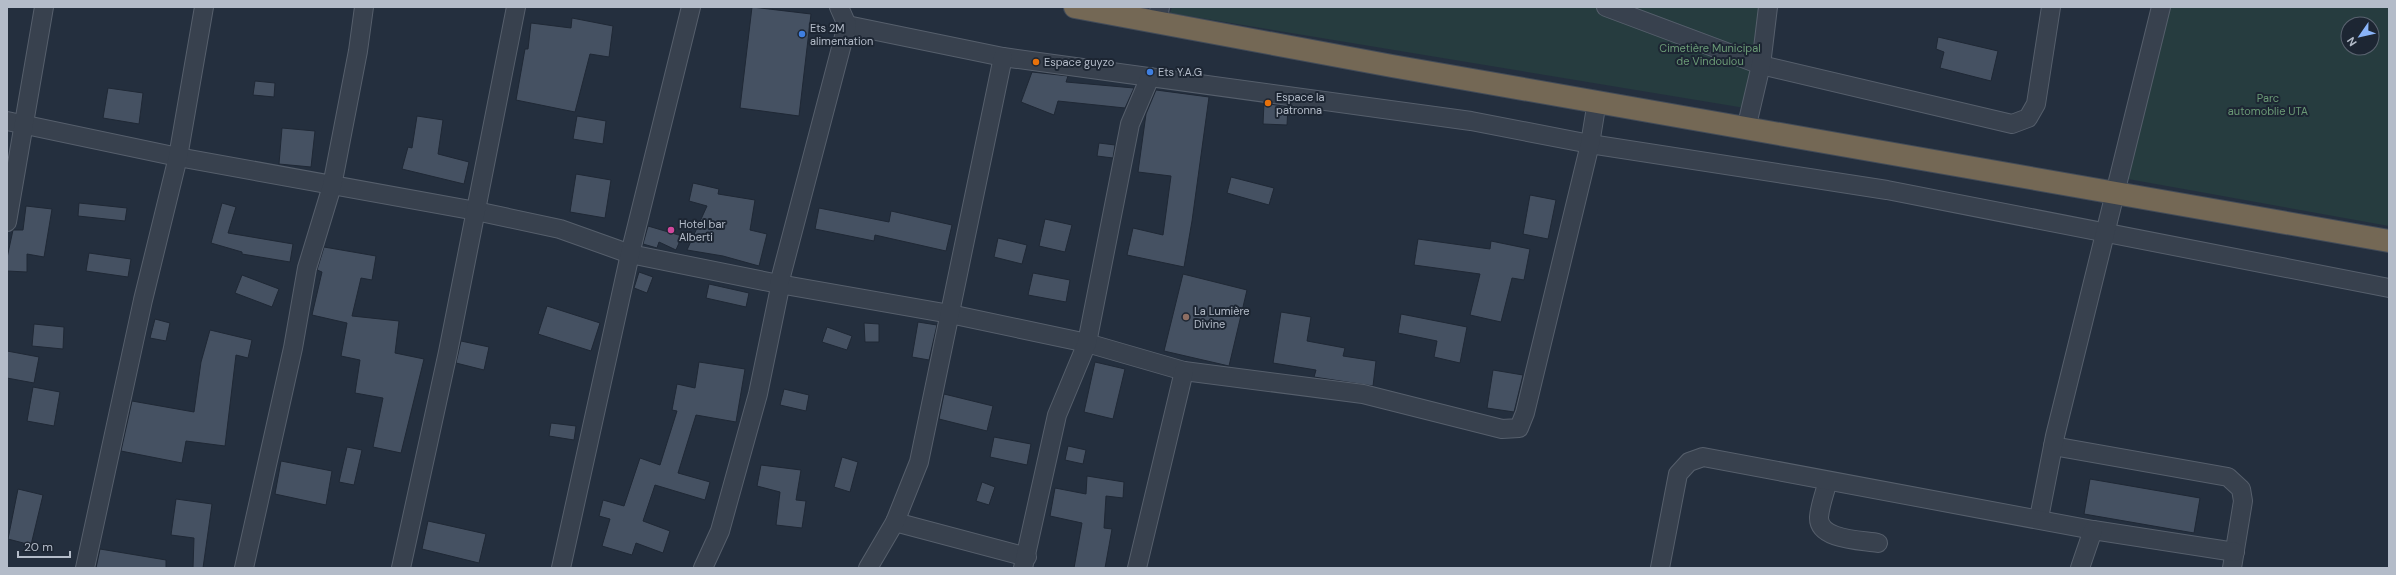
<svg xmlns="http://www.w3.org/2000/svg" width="2396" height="575" font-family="'DM Sans',sans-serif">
  <rect width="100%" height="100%" fill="#242f3e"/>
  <g fill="#263c3f" fill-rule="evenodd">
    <polygon points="1172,7 1768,7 1751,109 1170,13"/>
    <path d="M2164 7H2389V226L2128 179ZM2348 24H2372V48H2348Z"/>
  </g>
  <g fill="#455162" stroke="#1f2835">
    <polygon points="752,7 811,14 799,116 740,108"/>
    <polygon points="572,18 613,26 609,57 590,54 575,112 516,100 525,49 528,49 531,23 571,28"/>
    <polygon points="1938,37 1998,51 1991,81 1940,68 1944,52 1936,49"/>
    <polygon points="1032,72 1068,76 1066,82 1134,88 1125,108 1058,101 1054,115 1021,102"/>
    <polygon points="255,81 275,83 274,97 253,95"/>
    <polygon points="108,88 143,93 139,124 103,118"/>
    <polygon points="1156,90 1209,97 1192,221 1184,267 1127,255 1133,228 1163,235 1171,176 1138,172 1146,114"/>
    <polygon points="1264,103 1288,107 1287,125 1263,124"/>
    <polygon points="417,116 443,120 438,154 469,162 464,184 402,169 408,147 412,148"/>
    <polygon points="577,116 606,121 603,144 573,139"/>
    <polygon points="282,128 315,131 311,167 279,164"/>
    <polygon points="1099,143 1115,145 1113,158 1097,156"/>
    <polygon points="576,174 611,180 605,218 570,212"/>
    <polygon points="1231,177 1274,188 1269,205 1227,193"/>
    <polygon points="693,183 719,189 718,194 755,200 750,230 767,234 759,266 723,256 687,250 707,206 689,201"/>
    <polygon points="1530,195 1556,200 1548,239 1523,234"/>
    <polygon points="79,203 127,208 125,221 78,216"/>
    <polygon points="222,203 236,207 228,233 293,244 290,262 242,254 242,252 211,243"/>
    <polygon points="26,206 52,209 44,257 27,254 27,272 7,271 7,258 13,230 23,230"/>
    <polygon points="819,208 889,222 891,211 952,225 946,251 875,235 874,241 815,229"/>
    <polygon points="1045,219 1072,225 1065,252 1039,246"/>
    <polygon points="648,226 682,236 676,250 659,242 657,248 643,244"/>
    <polygon points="998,238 1027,245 1022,264 994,257"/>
    <polygon points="1418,239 1490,249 1491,241 1530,249 1524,280 1512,278 1501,322 1470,315 1480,274 1414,265"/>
    <polygon points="324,247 376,256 372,280 361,278 352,316 399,321 395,353 424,359 401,453 373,447 383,398 355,393 360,360 341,356 347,323 312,315 322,272 317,270"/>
    <polygon points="89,253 131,259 128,277 86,271"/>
    <polygon points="639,272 653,277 647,293 634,288"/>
    <polygon points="1033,273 1070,280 1066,302 1028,295"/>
    <polygon points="1183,274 1247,290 1229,366 1164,351"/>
    <polygon points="242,275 279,289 272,307 235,293"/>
    <polygon points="709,284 749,293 746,307 706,298"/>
    <polygon points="547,306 600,323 591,351 538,334"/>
    <polygon points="1281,312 1311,317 1307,341 1345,348 1343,356 1376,361 1373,386 1314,377 1316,370 1273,363"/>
    <polygon points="1401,314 1467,327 1460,363 1434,357 1437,341 1398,333"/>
    <polygon points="155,319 170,323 166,341 150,338"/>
    <polygon points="918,322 937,325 929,360 912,357"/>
    <polygon points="864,323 879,324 879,342 865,342"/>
    <polygon points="34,324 64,327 63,349 32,346"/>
    <polygon points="827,327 852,336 847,350 822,342"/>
    <polygon points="210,330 252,340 248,358 236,355 225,446 186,441 182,463 121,451 132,401 194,412 201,362"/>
    <polygon points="461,341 489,347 484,370 456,363"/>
    <polygon points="7,351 39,357 34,383 7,378"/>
    <polygon points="699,362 745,369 736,422 696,415 678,473 710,482 705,500 655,485 643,521 670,531 663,553 636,543 632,555 602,546 610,519 599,516 603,500 624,506 640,458 660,465 677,411 672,410 677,384 695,388"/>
    <polygon points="1095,362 1125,369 1113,419 1084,412"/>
    <polygon points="1493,370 1523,375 1514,412 1487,408"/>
    <polygon points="33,387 60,392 54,426 27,421"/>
    <polygon points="784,389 809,395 806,411 780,405"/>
    <polygon points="944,394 993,406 987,431 939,419"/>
    <polygon points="551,423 576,426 574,440 549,436"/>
    <polygon points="994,437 1031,444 1027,465 990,457"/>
    <polygon points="1068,446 1086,450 1083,464 1065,460"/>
    <polygon points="347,447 362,450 354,485 339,482"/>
    <polygon points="842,457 858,462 850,492 834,487"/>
    <polygon points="281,461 332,471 326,505 275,494"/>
    <polygon points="761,465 801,470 796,500 806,501 802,528 776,525 780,492 757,486"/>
    <polygon points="1087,476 1124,482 1123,498 1106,496 1104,528 1112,529 1105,568 1074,568 1082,523 1050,516 1055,488 1086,494"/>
    <polygon points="2090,479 2200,498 2194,533 2084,514"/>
    <polygon points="982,482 995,487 989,505 976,501"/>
    <polygon points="18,489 43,495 31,545 8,539"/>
    <polygon points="176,499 212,504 203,568 193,568 194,538 171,535"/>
    <polygon points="428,521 486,534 479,563 422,549"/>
    <polygon points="100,549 166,560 166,568 96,568"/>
  </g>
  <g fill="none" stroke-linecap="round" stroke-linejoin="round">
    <defs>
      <g id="minor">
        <polyline points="1606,7 1761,65 2012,124 2028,118 2036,104 2051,7"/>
        <polyline points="1157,22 1160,7"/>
        <polyline points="847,25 1003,57 1471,121 1590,144 1887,190 2389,288"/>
        <polyline points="7,121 178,157 476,211 560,229 630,254 779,284 950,314 1087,343 1184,371 1363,394 1502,429 1519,428 1525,413 1590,144 1597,101"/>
        <polyline points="1746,129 1761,65 1768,7"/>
        <polyline points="7,222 44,7"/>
        <polyline points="2053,446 2228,477 2241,489 2243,501 2232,568"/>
        <path d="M1828 481C1825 492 1820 505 1819 517 1818 540 1861 540 1878 543"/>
        <polyline points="2039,518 2055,436 2161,7"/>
        <polyline points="895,522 1027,557"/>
        <polyline points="85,568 143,300 178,157 204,7"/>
        <polyline points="244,568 293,348 307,268 332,186 358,51 364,7"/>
        <polyline points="401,568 448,352 516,7"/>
        <polyline points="561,568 630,254 691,7"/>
        <polyline points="703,568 720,531 758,394 779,292 779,284 847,25 839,7"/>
        <polyline points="868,568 895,522 919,462 1003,57"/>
        <polyline points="1023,568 1057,415 1087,343 1130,124 1150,77"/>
        <polyline points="1137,568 1184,371"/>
        <polyline points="1660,568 1678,474 1689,462 1703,457 2093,530 2235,552"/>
        <polyline points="2080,568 2093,530"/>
      </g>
      <polyline id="highway" points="1075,7 1392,66 2389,241"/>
    </defs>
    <use href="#minor" stroke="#565f6c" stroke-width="20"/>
    <use href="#highway" stroke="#434c59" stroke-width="24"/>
    <use href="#minor" stroke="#38414e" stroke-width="18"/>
    <use href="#highway" stroke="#746855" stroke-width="22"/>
  </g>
  <g fill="#3f7fe0" stroke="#1d2633" stroke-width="1.5">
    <circle cx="802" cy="34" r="4"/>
    <circle cx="1150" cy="72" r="4"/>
  </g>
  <g fill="#e8710a" stroke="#1d2633" stroke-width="1.5">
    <circle cx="1036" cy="62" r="4"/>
    <circle cx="1268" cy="103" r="4"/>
  </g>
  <circle fill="#d1479c" stroke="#1d2633" stroke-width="1.5" cx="671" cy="230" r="4"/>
  <circle fill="#8d6e63" stroke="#1d2633" stroke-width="1.5" cx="1186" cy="317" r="4"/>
  <g text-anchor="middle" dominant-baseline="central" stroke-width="4" stroke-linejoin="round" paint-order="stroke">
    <g font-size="11" fill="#b4bcc9" stroke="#1d2633" text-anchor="start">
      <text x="810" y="28">Ets 2M<tspan x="810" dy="13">alimentation</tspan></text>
      <text x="1044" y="62">Espace guyzo</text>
      <text x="1158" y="72">Ets Y.A.G</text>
      <text x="1276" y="97">Espace la<tspan x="1276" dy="13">patronna</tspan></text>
      <text x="679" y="224">Hotel bar<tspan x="679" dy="13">Alberti</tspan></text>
      <text x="1194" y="311">La Lumière<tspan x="1194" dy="13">Divine</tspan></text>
    </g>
    <g font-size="11" fill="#6b9a76" stroke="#1d2633">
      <text x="1710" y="48">Cimetière Municipal<tspan x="1710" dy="13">de Vindoulou</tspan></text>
      <text x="2268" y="98">Parc<tspan x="2268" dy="13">automoblie UTA</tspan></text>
    </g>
  </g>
  <rect width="2396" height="575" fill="none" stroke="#b4bcc9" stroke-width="16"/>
  <g transform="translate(2360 36) rotate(236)"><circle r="19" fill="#1d2633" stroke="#59626f"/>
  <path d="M0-3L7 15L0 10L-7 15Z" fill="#8ab4f8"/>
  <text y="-6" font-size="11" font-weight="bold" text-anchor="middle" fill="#b4bcc9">N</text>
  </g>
  <path d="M18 551v6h52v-6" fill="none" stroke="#b4bcc9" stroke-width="2"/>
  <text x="24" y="551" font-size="12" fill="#b4bcc9" stroke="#1d2633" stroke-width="3" paint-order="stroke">20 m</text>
</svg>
